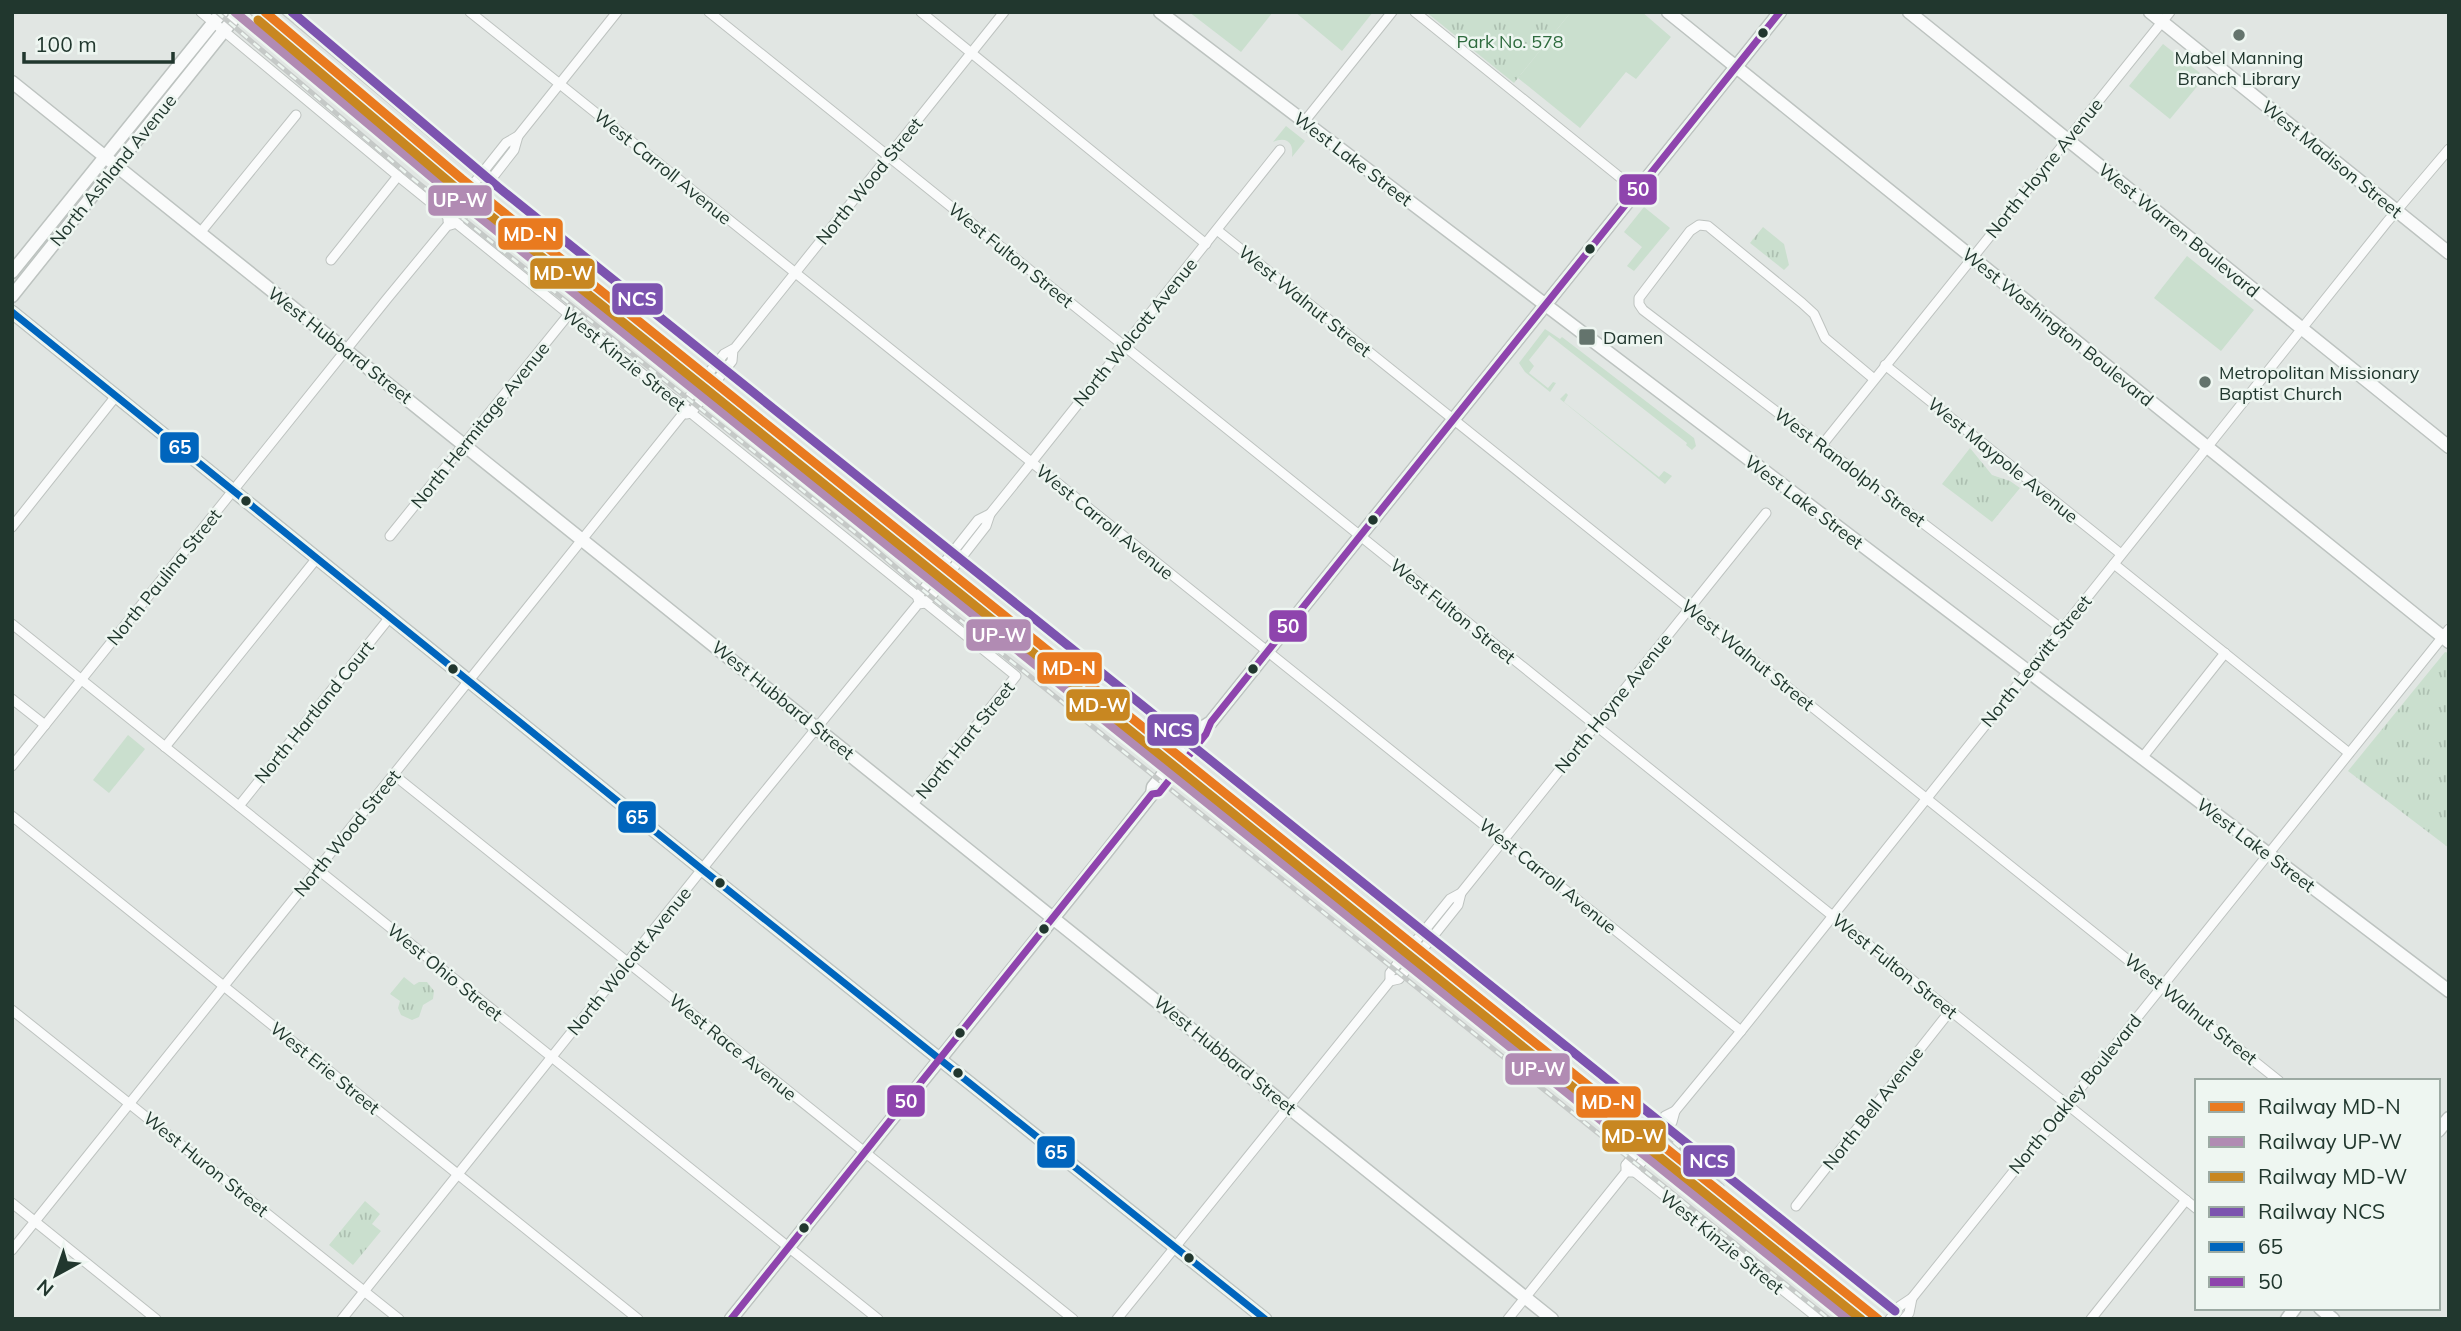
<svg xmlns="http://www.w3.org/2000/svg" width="2461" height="1331" font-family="Mulish,sans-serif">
  <defs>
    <pattern id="park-tufts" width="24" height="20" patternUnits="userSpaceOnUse" patternTransform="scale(1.75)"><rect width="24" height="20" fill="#cadfce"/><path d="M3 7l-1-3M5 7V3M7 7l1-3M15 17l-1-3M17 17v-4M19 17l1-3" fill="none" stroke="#adc0b1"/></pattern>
  </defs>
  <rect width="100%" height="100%" fill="#e1e6e3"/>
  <g fill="#cadfce">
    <polygon points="1189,12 1273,12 1241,52"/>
    <polygon points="1295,12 1373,12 1342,51"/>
    <polygon points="1571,12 1642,12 1671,37 1636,79 1626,72 1580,128 1518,78"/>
    <polygon points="2163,44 2205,77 2170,119 2129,86"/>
    <path d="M1286 126 1305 141 1292 157C1294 143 1287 136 1273 142Z"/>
    <polygon points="1644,207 1670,228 1634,271 1627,266 1642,247 1624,232"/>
    <polygon points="2187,256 2254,310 2221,351 2154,298"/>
    <polygon points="1545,329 1560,339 1562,337 1694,438 1696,446 1692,450 1686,445 1687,443 1549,335 1529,360 1534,366 1529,373 1548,388 1553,382 1556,383 1550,392 1525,372 1519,363"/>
    <polygon points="1566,393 1568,395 1564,402 1659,477 1664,471 1672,476 1665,484 1560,399"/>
    <polygon points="128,735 145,749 109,793 93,780"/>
  </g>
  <g fill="url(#park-tufts)">
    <polygon points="1426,12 1571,12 1514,83"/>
    <polygon points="1763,227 1784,244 1789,265 1784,270 1750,243"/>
    <polygon points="1970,448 1992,475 2010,481 2020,488 1992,522 1942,484"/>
    <polygon points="2445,652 2449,653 2449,848 2348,771"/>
    <polygon points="404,977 414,985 419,982 427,982 434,991 433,999 423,1005 419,1017 412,1020 401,1015 398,1008 400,1001 390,994"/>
    <polygon points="365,1201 380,1214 372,1224 381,1231 353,1265 329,1245"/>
  </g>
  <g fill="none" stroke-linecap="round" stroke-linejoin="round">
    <defs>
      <g id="street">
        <polyline points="201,12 398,176 1016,676 913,804"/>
        <polyline points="470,12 1741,1031"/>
        <polyline points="709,12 2197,1209"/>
        <polyline points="921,12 1206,244"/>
        <polyline points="1415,12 1637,191"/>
        <polyline points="1304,122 1392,12"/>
        <polyline points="448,221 448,216 506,143 518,136 617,12"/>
        <polyline points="1217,230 2279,1081"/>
        <polyline points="200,233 296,115"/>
        <polyline points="331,260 398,176"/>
        <polyline points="1885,365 2121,554"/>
        <polyline points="1874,379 1825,338 1814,314 1802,303 1708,226 1699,225 1690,231 1639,298 1639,304 1643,310 2062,629"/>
        <polyline points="686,414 691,413 732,361 733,350"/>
        <polyline points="1822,445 2170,12"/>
        <polyline points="12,527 116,396"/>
        <polyline points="390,536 569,314"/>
        <polyline points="2114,564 2349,753"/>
        <polyline points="918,599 918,596 978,520 990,514 1023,473 1280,150"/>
        <polyline points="12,624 878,1319"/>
        <polyline points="12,699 45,725"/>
        <polyline points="165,747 317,558"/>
        <polyline points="2142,758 2225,653"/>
        <polyline points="12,766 386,300 447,226 457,223 514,150 518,136"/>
        <polyline points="394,775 1073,1319"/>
        <polyline points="239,806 390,617"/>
        <polyline points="12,816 638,1319"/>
        <polyline points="1390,981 1390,973 1450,899 1461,893 1766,513"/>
        <polyline points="12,1010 399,1319"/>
        <polyline points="1626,1165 1819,1319"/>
        <polyline points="1629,1172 1634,1172 1672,1122 1675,1111"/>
        <polyline points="12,1203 156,1319"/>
        <polyline points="1796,1206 1950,1011"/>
        <polyline points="12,1250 682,415 682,406 724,354 735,348 1004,12"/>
        <polyline points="342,1319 743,818 918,604 926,603 986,526 990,514"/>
        <polyline points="1117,1319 1390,981 1399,979 1458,905 1461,893"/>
        <polyline points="1508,1319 1626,1172 1626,1165 1665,1116 1675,1111 1741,1031 2387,222 2449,149"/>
        <polyline points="1890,1319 1900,1306 1912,1298 2449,629"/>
        <polyline points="1904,1319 1909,1313 1912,1298"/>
        <polyline points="2091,1319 2186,1200"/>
      </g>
      <g id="secondary">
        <polyline points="1160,12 2449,991"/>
        <polyline points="1668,12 2449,642"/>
        <polyline points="1909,12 2449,447"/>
        <polyline points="2150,12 2449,253"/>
        <polyline points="12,82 1552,1319"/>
        <polyline points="12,272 222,12"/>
        <polyline points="12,296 239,12"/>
        <polyline points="12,312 693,862 1265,1319"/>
        <polyline points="2438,1131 2449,1118"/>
        <polyline points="2320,1308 2333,1319"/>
        <polyline points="731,1319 1104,855 1152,794 1153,787 1200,729 1211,722 1780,12"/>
        <polyline points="2287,1319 2295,1308"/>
      </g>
    </defs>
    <use href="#street" stroke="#bec3c0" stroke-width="11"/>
    <use href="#secondary" stroke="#bdc3c0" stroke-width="15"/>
    <use href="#street" stroke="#fafbfb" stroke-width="9"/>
    <use href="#secondary" stroke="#fafbfb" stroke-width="12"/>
    <defs>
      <g id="rail">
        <polyline points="217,12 412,178 862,538 914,583 1829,1319"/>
        <polyline points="245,12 454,189 1858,1319"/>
        <polyline points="283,12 495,190 1649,1119 1722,1186"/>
      </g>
    </defs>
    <use href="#rail" stroke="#c5c9c7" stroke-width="5"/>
    <use href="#rail" stroke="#eef6f1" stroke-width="2.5" stroke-dasharray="8" stroke-linecap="butt"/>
    <defs>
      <polyline id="bus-1" points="12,312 693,862 1265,1319"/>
      <polyline id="bus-2" points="731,1319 1152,794 1159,793 1206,734 1211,722 1780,12"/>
    </defs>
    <use href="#bus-1" stroke="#eef6f1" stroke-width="12"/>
    <use href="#bus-2" stroke="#eef6f1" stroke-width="12"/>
    <use href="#bus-1" stroke="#0065bd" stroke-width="7"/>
    <use href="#bus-2" stroke="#8e44ad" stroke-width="7"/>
    <defs>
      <polyline id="rail-1" points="265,12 462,179 1878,1319"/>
      <polyline id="rail-2" points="235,12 476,214 1848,1319"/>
      <polyline id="rail-3" points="258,20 455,187 1861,1319"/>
      <polyline id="rail-4" points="292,12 498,187 1895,1311"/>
    </defs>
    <use href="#rail-1" stroke="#eef6f1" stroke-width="14"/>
    <use href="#rail-2" stroke="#eef6f1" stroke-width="14"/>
    <use href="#rail-3" stroke="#eef6f1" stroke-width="14"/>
    <use href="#rail-4" stroke="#eef6f1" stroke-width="14"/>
    <use href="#rail-1" stroke="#e97a1f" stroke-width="9"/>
    <use href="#rail-2" stroke="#b18bb3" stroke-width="9"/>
    <use href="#rail-3" stroke="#c88721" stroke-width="9"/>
    <use href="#rail-4" stroke="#7c53af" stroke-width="9"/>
  </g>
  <g fill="#21372e" stroke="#eef6f1" stroke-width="2.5">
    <circle cx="1763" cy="33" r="6"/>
    <circle cx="1590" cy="249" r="6"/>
    <circle cx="246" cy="501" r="6"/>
    <circle cx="1373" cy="520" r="6"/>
    <circle cx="453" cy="669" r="6"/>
    <circle cx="1253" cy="669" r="6"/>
    <circle cx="720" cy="883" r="6"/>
    <circle cx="1044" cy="929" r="6"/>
    <circle cx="960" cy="1033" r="6"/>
    <circle cx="958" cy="1073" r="6"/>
    <circle cx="804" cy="1228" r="6"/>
    <circle cx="1189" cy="1258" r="6"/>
  </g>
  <g fill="#64746d" stroke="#eef6f1" stroke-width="2.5">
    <circle cx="2239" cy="35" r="7"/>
    <rect x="1578" y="328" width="18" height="18" rx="3.5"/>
    <circle cx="2205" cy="382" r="7"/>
  </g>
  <g text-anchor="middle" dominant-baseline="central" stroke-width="5" stroke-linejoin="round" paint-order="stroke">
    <g font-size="18" fill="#2e6b3e" stroke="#eef6f1">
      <text x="1510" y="41">Park No. 578</text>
    </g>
    <g font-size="18" fill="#21372e" stroke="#eef6f1" text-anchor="start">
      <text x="2239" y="57" text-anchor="middle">Mabel Manning<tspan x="2239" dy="21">Branch Library</tspan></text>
      <text x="1603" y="337">Damen</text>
      <text x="2219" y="372">Metropolitan Missionary<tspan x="2219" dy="21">Baptist Church</tspan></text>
    </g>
    <g font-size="18" fill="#21372e" stroke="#eef6f1">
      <text transform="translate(1353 159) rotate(37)">West Lake Street</text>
      <text transform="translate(2332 159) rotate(39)">West Madison Street</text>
      <text transform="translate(663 167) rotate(39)">West Carroll Avenue</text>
      <text transform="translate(2044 168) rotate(-51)">North Hoyne Avenue</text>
      <text transform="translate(113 170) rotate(-51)">North Ashland Avenue</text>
      <text transform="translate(869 181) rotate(-51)">North Wood Street</text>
      <text transform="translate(2179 230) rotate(39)">West Warren Boulevard</text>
      <text transform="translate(1011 255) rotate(39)">West Fulton Street</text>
      <text transform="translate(1305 301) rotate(39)">West Walnut Street</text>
      <text transform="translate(2058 327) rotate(39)">West Washington Boulevard</text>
      <text transform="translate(1135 332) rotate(-51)">North Wolcott Avenue</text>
      <text transform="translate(340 345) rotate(38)">West Hubbard Street</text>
      <text transform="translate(624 359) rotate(39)">West Kinzie Street</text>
      <text transform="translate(480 425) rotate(-51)">North Hermitage Avenue</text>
      <text transform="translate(2003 460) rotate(39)">West Maypole Avenue</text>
      <text transform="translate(1850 467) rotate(37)">West Randolph Street</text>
      <text transform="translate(1804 502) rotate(37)">West Lake Street</text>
      <text transform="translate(1105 522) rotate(39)">West Carroll Avenue</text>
      <text transform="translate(164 577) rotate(-51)">North Paulina Street</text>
      <text transform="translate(1453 611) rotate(39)">West Fulton Street</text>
      <text transform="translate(1748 655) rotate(39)">West Walnut Street</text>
      <text transform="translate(2036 661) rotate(-51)">North Leavitt Street</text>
      <text transform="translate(783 700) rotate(39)">West Hubbard Street</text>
      <text transform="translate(1613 703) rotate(-51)">North Hoyne Avenue</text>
      <text transform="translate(314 712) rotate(-51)">North Hartland Court</text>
      <text transform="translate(965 740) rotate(-51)">North Hart Street</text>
      <text transform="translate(347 833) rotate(-51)">North Wood Street</text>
      <text transform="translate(2256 845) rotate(37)">West Lake Street</text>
      <text transform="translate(1548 876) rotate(39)">West Carroll Avenue</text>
      <text transform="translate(629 961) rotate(-51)">North Wolcott Avenue</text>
      <text transform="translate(1895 966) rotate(39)">West Fulton Street</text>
      <text transform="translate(445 972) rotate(39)">West Ohio Street</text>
      <text transform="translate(2191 1009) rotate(39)">West Walnut Street</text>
      <text transform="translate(733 1047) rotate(39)">West Race Avenue</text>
      <text transform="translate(1225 1055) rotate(39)">West Hubbard Street</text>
      <text transform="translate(325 1068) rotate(39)">West Erie Street</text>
      <text transform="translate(2075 1094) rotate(-51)">North Oakley Boulevard</text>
      <text transform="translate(1873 1108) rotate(-52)">North Bell Avenue</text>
      <text transform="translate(206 1164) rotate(39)">West Huron Street</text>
      <text transform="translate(1722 1242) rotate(39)">West Kinzie Street</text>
    </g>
  </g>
  <g stroke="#eef6f1" stroke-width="2.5">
    <rect x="1618" y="173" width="40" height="33" rx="7" fill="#8e44ad"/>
    <rect x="427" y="184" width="66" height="33" rx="7" fill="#b18bb3"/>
    <rect x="497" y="217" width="67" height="34" rx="7" fill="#e97a1f"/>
    <rect x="529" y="257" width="67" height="33" rx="7" fill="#c88721"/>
    <rect x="611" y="282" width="53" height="34" rx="7" fill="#7c53af"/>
    <rect x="159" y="431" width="41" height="33" rx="7" fill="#0065bd"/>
    <rect x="1268" y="609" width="40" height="34" rx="7" fill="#8e44ad"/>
    <rect x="965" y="618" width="67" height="34" rx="7" fill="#b18bb3"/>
    <rect x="1036" y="651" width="67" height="34" rx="7" fill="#e97a1f"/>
    <rect x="1065" y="688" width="66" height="34" rx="7" fill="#c88721"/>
    <rect x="1146" y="713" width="54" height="34" rx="7" fill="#7c53af"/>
    <rect x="617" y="800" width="40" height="34" rx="7" fill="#0065bd"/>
    <rect x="1504" y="1052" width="67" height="34" rx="7" fill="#b18bb3"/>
    <rect x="886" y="1084" width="40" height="34" rx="7" fill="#8e44ad"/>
    <rect x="1575" y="1085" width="67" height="34" rx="7" fill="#e97a1f"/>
    <rect x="1601" y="1119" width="66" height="34" rx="7" fill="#c88721"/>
    <rect x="1036" y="1135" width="40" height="34" rx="7" fill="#0065bd"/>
    <rect x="1682" y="1144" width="54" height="34" rx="7" fill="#7c53af"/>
  </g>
  <g font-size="19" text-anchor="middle" font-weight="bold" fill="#fff">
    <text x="1638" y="196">50</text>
    <text x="460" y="207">UP-W</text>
    <text x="530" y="241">MD-N</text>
    <text x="563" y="280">MD-W</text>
    <text x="637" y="306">NCS</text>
    <text x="180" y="454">65</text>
    <text x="1288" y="633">50</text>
    <text x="999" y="642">UP-W</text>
    <text x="1069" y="675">MD-N</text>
    <text x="1098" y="712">MD-W</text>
    <text x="1173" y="737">NCS</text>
    <text x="637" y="824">65</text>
    <text x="1538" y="1076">UP-W</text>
    <text x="906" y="1108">50</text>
    <text x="1608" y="1109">MD-N</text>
    <text x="1634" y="1143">MD-W</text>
    <text x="1056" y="1159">65</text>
    <text x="1709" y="1168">NCS</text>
  </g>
  <rect width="2461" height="1331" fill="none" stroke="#21372e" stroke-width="28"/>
  <rect x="2195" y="1079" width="245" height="231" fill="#eef6f1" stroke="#9caaa3" stroke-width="2"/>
  <rect x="2209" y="1102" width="35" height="10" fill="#e97a1f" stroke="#9caaa3" stroke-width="2"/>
  <text x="2258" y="1114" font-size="21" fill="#21372e">Railway MD-N</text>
  <rect x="2209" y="1137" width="35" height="10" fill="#b18bb3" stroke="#9caaa3" stroke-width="2"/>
  <text x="2258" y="1149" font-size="21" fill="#21372e">Railway UP-W</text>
  <rect x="2209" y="1172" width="35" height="10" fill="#c88721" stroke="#9caaa3" stroke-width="2"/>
  <text x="2258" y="1184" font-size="21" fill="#21372e">Railway MD-W</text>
  <rect x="2209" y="1207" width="35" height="10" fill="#7c53af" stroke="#9caaa3" stroke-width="2"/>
  <text x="2258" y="1219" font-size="21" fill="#21372e">Railway NCS</text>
  <rect x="2209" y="1242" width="35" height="10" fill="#0065bd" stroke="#9caaa3" stroke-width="2"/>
  <text x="2258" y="1254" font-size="21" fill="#21372e">65</text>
  <rect x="2209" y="1277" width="35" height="10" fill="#8e44ad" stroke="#9caaa3" stroke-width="2"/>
  <text x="2258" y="1289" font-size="21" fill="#21372e">50</text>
  <g transform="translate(56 1275) rotate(220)" stroke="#eef6f1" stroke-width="5" paint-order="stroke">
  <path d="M0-5L12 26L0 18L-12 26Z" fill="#21372e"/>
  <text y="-10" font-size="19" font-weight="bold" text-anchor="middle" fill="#21372e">N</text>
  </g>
  <path d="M24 52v10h149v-10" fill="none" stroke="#21372e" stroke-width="3.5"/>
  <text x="35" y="52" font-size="21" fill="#21372e" stroke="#eef6f1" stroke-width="5" paint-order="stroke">100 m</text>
</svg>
